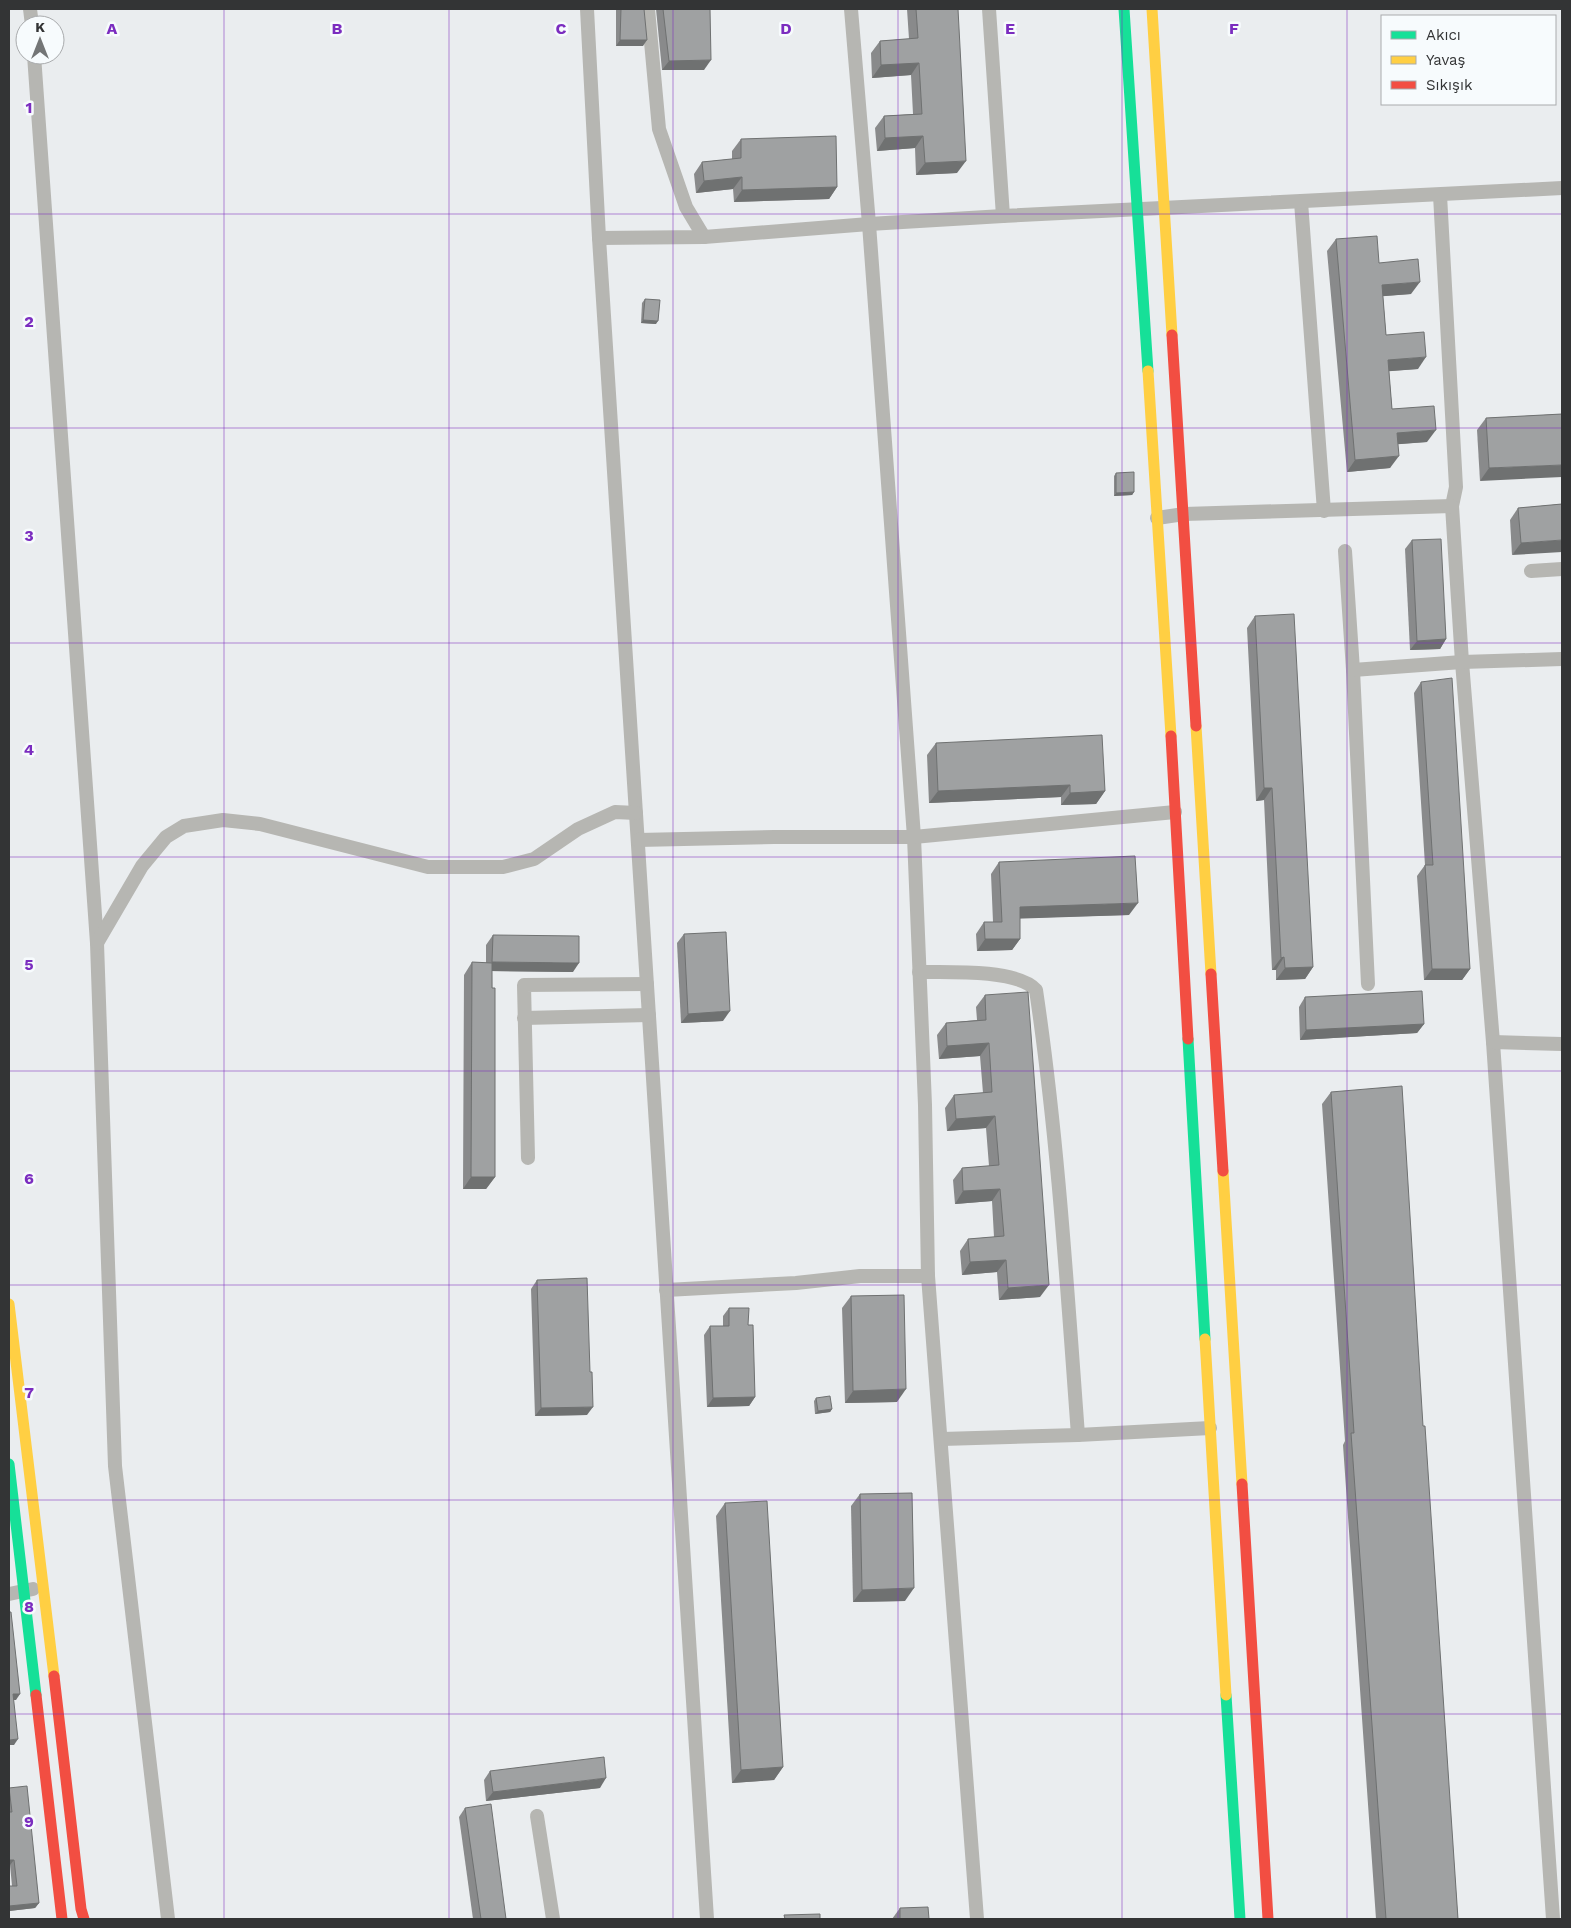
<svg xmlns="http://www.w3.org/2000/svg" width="1571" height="1928" font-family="'Work Sans',sans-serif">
  <rect width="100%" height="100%" fill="#eaedef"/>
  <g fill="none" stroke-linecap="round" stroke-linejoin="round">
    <g stroke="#b6b6b2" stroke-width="14">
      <polyline points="30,9 32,25"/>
      <polyline points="587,9 599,238 707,1919"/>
      <polyline points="648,9 659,129 686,207 704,237"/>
      <polyline points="851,9 869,224 914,837 925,1105 928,1276 977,1919"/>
      <polyline points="989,9 1003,216"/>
      <polyline points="34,55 97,943 115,1466 168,1919"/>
      <polyline points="1440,195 1456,487 1452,506 1462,662 1493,1042 1553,1919"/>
      <polyline points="1301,202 1324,511"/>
      <polyline points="599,238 704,237 869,224 1003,216 1562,188"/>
      <polyline points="1157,518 1184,514 1452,506"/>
      <polyline points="1345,551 1353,670 1368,984"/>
      <polyline points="1531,571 1562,569"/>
      <polyline points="1353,670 1462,662 1562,659"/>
      <polyline points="638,840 774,837 914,837 1175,812"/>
      <polyline points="97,943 142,866 166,837 184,826 223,820 260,824 428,867 503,867 534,859 578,829 615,812 636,813"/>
      <path d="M919 972C947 972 1018 969 1036 990 1058 1138 1067 1287 1078 1435"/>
      <polyline points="524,1018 649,1015"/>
      <polyline points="1493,1042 1562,1044"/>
      <polyline points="528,1158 524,985 647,984"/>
      <polyline points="666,1290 796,1283 860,1276 928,1276"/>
      <polyline points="942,1439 1078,1435 1210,1428"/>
      <polyline points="9,1594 33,1589"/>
      <polyline points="537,1816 553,1919"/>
    </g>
    <g stroke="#16e098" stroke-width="11">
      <polyline points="1124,9 1148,371"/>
      <polyline points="1188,1039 1205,1339"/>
      <polyline points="9,1464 36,1695"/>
      <polyline points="1226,1695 1240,1919"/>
    </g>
    <g stroke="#ffcf43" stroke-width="11">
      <polyline points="1152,9 1172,335"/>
      <polyline points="1148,371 1171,736"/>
      <polyline points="1196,726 1211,974"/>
      <polyline points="1223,1171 1242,1484"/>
      <polyline points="9,1304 54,1676"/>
      <polyline points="1205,1339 1226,1695"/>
    </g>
    <g stroke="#f24e42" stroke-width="11">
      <polyline points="1172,335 1196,726"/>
      <polyline points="1171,736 1188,1039"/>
      <polyline points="1211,974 1223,1171"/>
      <polyline points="1242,1484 1268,1919"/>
      <polyline points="54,1676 81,1909 84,1919"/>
      <polyline points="36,1695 62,1919"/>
    </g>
  </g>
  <g fill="#898a8b">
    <polygon points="616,9 644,9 643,46 616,46"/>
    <polygon points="656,9 710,9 704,70 662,70"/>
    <polygon points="907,9 958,9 957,173 916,175 915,148 877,151 875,128 884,116 913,114 911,75 872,78 871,53 880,41 909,39"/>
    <polygon points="741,139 837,187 829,199 734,202 733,189 696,193 694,174 702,162 732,159 732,151"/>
    <polygon points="1336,239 1379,263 1411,294 1383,296 1386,335 1418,369 1389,371 1392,409 1427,442 1398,444 1390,468 1347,472 1327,251"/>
    <polygon points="645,299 656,324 641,323 642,303"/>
    <polygon points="1562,414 1480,481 1477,430 1486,418"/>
    <polygon points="1116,473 1134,492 1132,495 1114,496 1114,476"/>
    <polygon points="1562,504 1512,555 1510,520 1518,508"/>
    <polygon points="1412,540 1446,639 1440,649 1410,650 1405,549"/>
    <polygon points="1255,616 1313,967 1305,979 1276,980 1276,970 1272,970 1264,800 1256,801 1247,628"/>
    <polygon points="1421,682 1470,969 1462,980 1424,980 1417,876 1425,865 1414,693"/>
    <polygon points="936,743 1105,791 1096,804 1061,805 1061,797 929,803 927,755"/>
    <polygon points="999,862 1129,915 1020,918 1020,939 1012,950 977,951 976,934 984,922 993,922 991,874"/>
    <polygon points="684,934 723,1021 681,1023 677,943"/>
    <polygon points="493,935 573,972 492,971 495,1177 486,1189 463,1189 464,975 472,962 486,963 486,945"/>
    <polygon points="985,995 1040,1297 999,1300 997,1272 962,1275 960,1251 968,1239 994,1237 992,1201 955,1204 953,1180 962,1168 989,1166 986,1128 947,1131 945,1108 954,1095 983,1093 980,1056 939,1059 937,1035 946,1023 977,1020 976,1007"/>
    <polygon points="1305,997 1424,1024 1417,1033 1300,1040 1299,1007"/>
    <polygon points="1331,1092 1423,1426 1458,1919 1376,1919 1343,1445 1345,1441 1322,1104"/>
    <polygon points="537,1280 587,1415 535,1416 531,1289"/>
    <polygon points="851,1296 897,1402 845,1403 842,1308"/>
    <polygon points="729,1308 748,1325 755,1397 749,1406 707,1407 704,1335 710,1326 723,1326 723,1316"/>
    <polygon points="816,1398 832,1409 830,1412 815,1414 814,1401"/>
    <polygon points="860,1494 905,1601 853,1602 851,1506"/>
    <polygon points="725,1503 783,1767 774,1780 732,1783 716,1516"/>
    <polygon points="490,1771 600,1788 486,1801 484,1780"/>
    <polygon points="9,1788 39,1903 35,1908 9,1911 9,1886 12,1886 10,1865 9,1865"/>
    <polygon points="465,1808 506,1919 473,1919 459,1817"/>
    <polygon points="900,1908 929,1919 892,1919"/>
  </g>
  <g fill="#6f7171">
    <polygon points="620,40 647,40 643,46 616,46"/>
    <polygon points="711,60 704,70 662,70 669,61"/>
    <polygon points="919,63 911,75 872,78 881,65"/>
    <polygon points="923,136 915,148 877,151 885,138"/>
    <polygon points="966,161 957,173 916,175 925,163"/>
    <polygon points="742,177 733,189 696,193 704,181"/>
    <polygon points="837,187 829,199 734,202 742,190"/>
    <polygon points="1420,282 1411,294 1373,297 1382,285"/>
    <polygon points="643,320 658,321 656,324 641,323"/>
    <polygon points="1426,357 1418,369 1379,372 1388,360"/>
    <polygon points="1436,430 1427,442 1388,445 1397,433"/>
    <polygon points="1399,456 1390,468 1347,472 1355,460"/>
    <polygon points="1562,465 1562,477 1480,481 1489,468"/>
    <polygon points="1134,492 1132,495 1114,496 1116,493"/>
    <polygon points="1562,540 1562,552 1512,555 1521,543"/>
    <polygon points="1446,639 1440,649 1410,650 1417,641"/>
    <polygon points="1070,785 1061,797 929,803 938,791"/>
    <polygon points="1264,788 1272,788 1264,800 1256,801"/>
    <polygon points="1105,791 1096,804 1061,805 1070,793"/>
    <polygon points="1138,903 1129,915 1011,919 1020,907"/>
    <polygon points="985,939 1020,939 1012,950 977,951"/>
    <polygon points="1284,957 1276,970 1272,970 1281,958"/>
    <polygon points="492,962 579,963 573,972 486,971"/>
    <polygon points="1313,967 1305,979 1276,980 1285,968"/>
    <polygon points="1432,969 1470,969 1462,980 1424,980"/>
    <polygon points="730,1011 723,1021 681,1023 688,1014"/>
    <polygon points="1424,1024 1417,1033 1300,1040 1306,1030"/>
    <polygon points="989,1043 980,1056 939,1059 947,1046"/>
    <polygon points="995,1116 986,1128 947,1131 956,1119"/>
    <polygon points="471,1177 495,1177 486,1189 463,1189"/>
    <polygon points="1000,1189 992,1201 955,1204 963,1191"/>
    <polygon points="1006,1260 997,1272 962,1275 970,1262"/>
    <polygon points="1049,1285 1040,1297 999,1300 1008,1288"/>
    <polygon points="906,1389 897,1402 845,1403 853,1391"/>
    <polygon points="755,1397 749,1406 707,1407 713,1398"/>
    <polygon points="593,1407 587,1415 535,1416 541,1408"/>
    <polygon points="832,1409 830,1412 815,1414 818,1411"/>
    <polygon points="914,1588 905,1601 853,1602 862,1590"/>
    <polygon points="13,1694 20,1694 16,1700 9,1700"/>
    <polygon points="18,1739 14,1745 9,1745 9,1740"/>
    <polygon points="783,1767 774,1780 732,1783 741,1770"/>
    <polygon points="606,1778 600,1788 486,1801 493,1792"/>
    <polygon points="9,1860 14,1860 10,1865 9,1865"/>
    <polygon points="39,1903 35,1908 9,1911 9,1906"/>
  </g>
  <g fill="#9fa1a2" stroke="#6f7171">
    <polygon points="621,9 644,9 647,40 620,40"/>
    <polygon points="663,9 710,9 711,60 669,61"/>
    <polygon points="916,9 958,9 966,161 925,163 923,136 885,138 884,116 922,114 919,63 881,65 880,41 918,38"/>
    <polygon points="836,136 837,187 742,190 742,177 704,181 702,162 741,158 741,139"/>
    <polygon points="1377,236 1379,263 1418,259 1420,282 1382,285 1386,335 1424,332 1426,357 1388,360 1392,409 1434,406 1436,430 1397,433 1399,456 1355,460 1336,239"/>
    <polygon points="645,299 660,300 658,321 643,320"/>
    <polygon points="1562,414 1562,465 1489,468 1486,418"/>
    <polygon points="1134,472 1134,492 1116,493 1116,473"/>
    <polygon points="1562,504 1562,540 1521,543 1518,508"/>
    <polygon points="1441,539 1446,639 1417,641 1412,540"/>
    <polygon points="1294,614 1313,967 1285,968 1284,957 1281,958 1272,788 1264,788 1255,616"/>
    <polygon points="1452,678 1470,969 1432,969 1425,865 1433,865 1421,682"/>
    <polygon points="1102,735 1105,791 1070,793 1070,785 938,791 936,743"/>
    <polygon points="1135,856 1138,903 1020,907 1020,939 985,939 984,922 1002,922 999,862"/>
    <polygon points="726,932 730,1011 688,1014 684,934"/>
    <polygon points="493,935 579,936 579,963 492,962"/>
    <polygon points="472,962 492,963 492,988 495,988 495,1177 471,1177"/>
    <polygon points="1422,991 1424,1024 1306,1030 1305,997"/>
    <polygon points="1028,992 1049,1285 1008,1288 1006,1260 970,1262 968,1239 1004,1236 1000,1189 963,1191 962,1168 999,1165 995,1116 956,1119 954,1095 992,1092 989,1043 947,1046 946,1023 986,1020 985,995"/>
    <polygon points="1402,1086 1423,1426 1425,1426 1458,1919 1386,1919 1351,1433 1354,1433 1331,1092"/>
    <polygon points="587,1278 590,1372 592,1372 593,1407 541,1408 537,1280"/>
    <polygon points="904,1295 906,1389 853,1391 851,1296"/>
    <polygon points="729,1308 749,1308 748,1325 753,1325 755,1397 713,1398 710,1326 729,1326"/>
    <polygon points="830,1396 832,1409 818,1411 816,1398"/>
    <polygon points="912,1493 914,1588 862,1590 860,1494"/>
    <polygon points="767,1501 783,1767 741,1770 725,1503"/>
    <polygon points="9,1612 11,1612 20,1694 13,1694 18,1739 9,1740"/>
    <polygon points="604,1757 606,1778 493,1792 490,1771"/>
    <polygon points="27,1786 39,1903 9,1906 9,1886 17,1886 14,1860 9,1860 9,1812 12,1812 9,1788"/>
    <polygon points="491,1804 506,1919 481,1919 465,1808"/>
    <polygon points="928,1907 929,1919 900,1919 900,1908"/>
    <polygon points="820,1914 820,1919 785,1919 784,1915"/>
  </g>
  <path fill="none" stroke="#7b2cbf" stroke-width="1" stroke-opacity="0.55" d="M224 9V1919M449 9V1919M673 9V1919M898 9V1919M1122 9V1919M1347 9V1919M9 214H1562M9 428H1562M9 643H1562M9 857H1562M9 1071H1562M9 1285H1562M9 1500H1562M9 1714H1562"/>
  <g font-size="16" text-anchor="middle" font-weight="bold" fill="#7b2cbf" stroke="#f7fbfd" stroke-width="5" stroke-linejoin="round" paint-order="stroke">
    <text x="112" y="34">A</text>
    <text x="337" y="34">B</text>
    <text x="561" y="34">C</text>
    <text x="786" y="34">D</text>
    <text x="1010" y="34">E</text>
    <text x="1234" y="34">F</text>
    <text x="29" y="113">1</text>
    <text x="29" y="327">2</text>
    <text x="29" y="541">3</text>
    <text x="29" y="755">4</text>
    <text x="29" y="970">5</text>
    <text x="29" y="1184">6</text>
    <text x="29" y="1398">7</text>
    <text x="29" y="1612">8</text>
    <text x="29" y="1827">9</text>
  </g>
  <rect width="1571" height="1928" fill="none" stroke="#333435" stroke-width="20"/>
  <rect x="1381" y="15" width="175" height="90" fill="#f7fbfd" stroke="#a9abad"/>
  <rect x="1391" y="31" width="25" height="8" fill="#16e098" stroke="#a9abad"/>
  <text x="1426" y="40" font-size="15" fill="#333435">Akıcı</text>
  <rect x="1391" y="56" width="25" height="8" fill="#ffcf43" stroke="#a9abad"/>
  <text x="1426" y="65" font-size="15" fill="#333435">Yavaş</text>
  <rect x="1391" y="81" width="25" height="8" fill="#f24e42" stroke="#a9abad"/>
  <text x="1426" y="90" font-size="15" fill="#333435">Sıkışık</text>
  <g transform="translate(40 40)"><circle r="24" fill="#f7fbfd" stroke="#a9abad"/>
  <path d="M0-4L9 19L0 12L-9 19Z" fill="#737576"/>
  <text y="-8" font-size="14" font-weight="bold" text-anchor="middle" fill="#333435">K</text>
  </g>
</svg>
